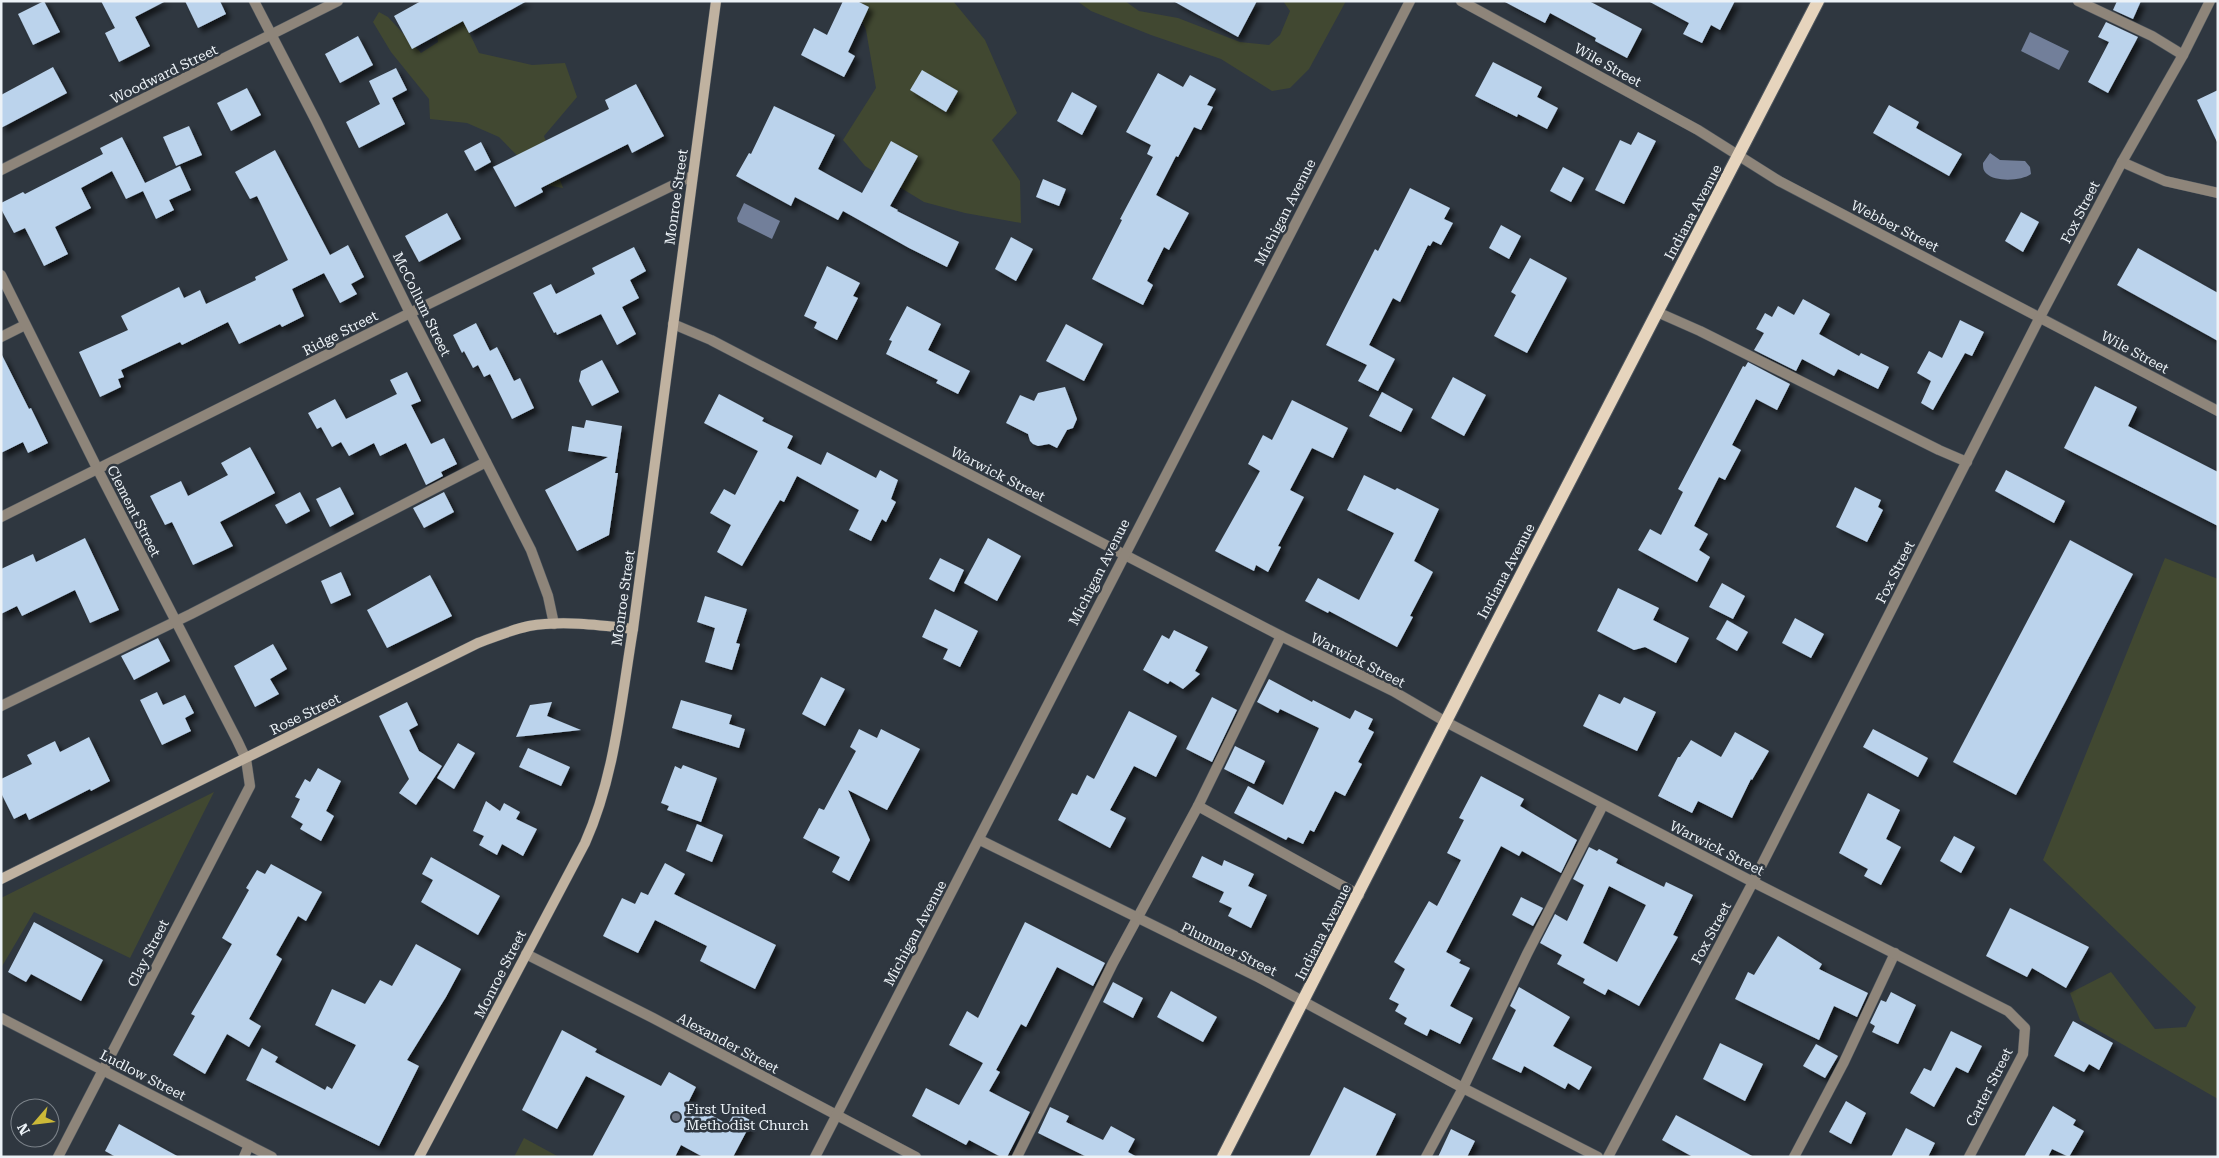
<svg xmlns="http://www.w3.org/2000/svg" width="2219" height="1158" font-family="'Roboto Serif',serif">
  <defs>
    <filter id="shadow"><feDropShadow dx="4.5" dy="4.5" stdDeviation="2.5" flood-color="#0009"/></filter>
  </defs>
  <rect width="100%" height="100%" fill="#2f3740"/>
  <g fill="#414831">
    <polygon points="432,1 454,1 479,53 532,65 565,63 577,97 544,136 563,188 546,185 499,137 467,123 430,119 429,99 391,52 373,22 379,12 388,17 421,53 438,42"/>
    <polygon points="853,1 953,1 985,40 1017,113 992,140 1020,181 1021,223 965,213 924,202 865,166 843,140 876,88 866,30"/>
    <polygon points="1077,1 1125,1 1139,11 1178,18 1240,42 1269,45 1280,35 1290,11 1283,1 1346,1 1309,69 1290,88 1272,91 1221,59 1151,35 1091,11"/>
    <polygon points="2165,558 2218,579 2218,1099 2080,1020 2070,993 2111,972 2155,1029 2186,1027 2196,1007 2043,860"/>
    <polygon points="214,792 130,958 34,912 1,968 1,898"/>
    <polygon points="524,1138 559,1157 514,1157"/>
  </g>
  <g fill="#727f9a">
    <polygon points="2030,32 2069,51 2059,70 2021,51"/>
    <path d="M1990 153 2000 160 2025 161 2030 167 2031 174C2022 181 1995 182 1987 174 1983 171 1983 167 1983 163Z"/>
    <polygon points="744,203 780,221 772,239 738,222 737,218"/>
  </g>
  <g fill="#bbd3ec" fill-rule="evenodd" filter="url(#shadow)">
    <polygon points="44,1 60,32 33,45 18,14"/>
    <polygon points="101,1 166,1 135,17 150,46 119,62 105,33 115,28"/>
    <polygon points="185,1 220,1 226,14 198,28"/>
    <polygon points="421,1 527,1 469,33 463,21 412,49 394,16"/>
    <polygon points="843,1 857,1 869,7 848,52 855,56 844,77 801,55 814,28 827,35"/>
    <polygon points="1173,1 1257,1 1238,37"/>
    <polygon points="1503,1 1589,1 1642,29 1627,58 1595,41 1596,38 1550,13 1545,23"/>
    <polygon points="1648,1 1735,1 1720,30 1711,25 1702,43 1683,34 1689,23"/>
    <polygon points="2117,1 2141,1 2133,19 2113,10"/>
    <polygon points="2106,22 2138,37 2108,93 2088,82 2109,42 2098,37"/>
    <polygon points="358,36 373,65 340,83 325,54"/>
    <polygon points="1493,62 1542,87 1537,97 1558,108 1547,129 1518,114 1517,117 1475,96"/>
    <polygon points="53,67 67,93 1,128 1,95"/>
    <polygon points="396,68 407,90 392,98 405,124 359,148 346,122 380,104 369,81"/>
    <polygon points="922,70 958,91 946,112 910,90"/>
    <polygon points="1158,73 1183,87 1190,75 1216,89 1207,105 1213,107 1201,130 1194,127 1178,157 1176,156 1156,195 1189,213 1169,250 1164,247 1147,281 1153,285 1143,305 1092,279 1122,220 1120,219 1153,157 1147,154 1151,145 1126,132"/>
    <polygon points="636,84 664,136 632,153 628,144 541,188 543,192 515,207 493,167 609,109 605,100"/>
    <polygon points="247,88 261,115 231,131 217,103"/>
    <polygon points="2218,90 2218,144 2197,100"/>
    <polygon points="1072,92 1097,106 1082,135 1057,121"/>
    <polygon points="1889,105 1919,122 1916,128 1962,154 1949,176 1873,133"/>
    <polygon points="774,106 835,135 818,169 862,193 891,141 918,156 890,206 898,210 897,211 959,242 947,267 909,248 843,211 838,220 795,197 791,206 736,176 749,153 751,154"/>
    <polygon points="189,126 202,155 176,166 163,137"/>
    <polygon points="1638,132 1656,141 1624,204 1595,190 1620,140 1631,145"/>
    <polygon points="122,137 145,183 180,166 191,190 169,200 174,210 156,219 143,191 126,199 112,171 81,188 91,208 55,227 68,254 44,266 25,228 14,233 1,209 1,203 23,192 25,194 103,154 100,148"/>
    <polygon points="481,142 491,162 475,171 464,151"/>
    <polygon points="275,150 330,255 348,245 364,277 351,284 357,294 340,303 324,273 292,289 304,316 282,327 280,324 239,344 228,322 182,345 180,342 121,370 124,377 118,379 121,387 100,397 79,352 128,330 121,316 179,287 184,298 200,290 206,304 256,280 255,277 288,260 257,196 250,199 235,172"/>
    <polygon points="1563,167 1584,178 1571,202 1550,191"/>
    <polygon points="1043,179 1066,189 1059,206 1036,197"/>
    <polygon points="1410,188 1450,208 1444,219 1453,223 1441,245 1433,241 1430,246 1428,245 1400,302 1393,298 1369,345 1395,359 1378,391 1358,381 1367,365 1326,345 1375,249 1378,251"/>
    <polygon points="2021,212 2039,222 2023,252 2005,241"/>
    <polygon points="447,213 461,239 419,262 405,236"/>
    <polygon points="1501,225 1521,236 1509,259 1489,248"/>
    <polygon points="1011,237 1033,249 1016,281 995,269"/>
    <polygon points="634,247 646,271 630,280 639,298 622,307 636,334 617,345 601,314 557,335 556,332 554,333 533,293 551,284 556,294 595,274 592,268"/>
    <polygon points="2138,248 2218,293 2218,341 2117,285"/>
    <polygon points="1530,258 1567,278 1527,353 1494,336 1516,295 1511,292"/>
    <polygon points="827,266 860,283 853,296 858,298 837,340 814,328 817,322 804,316"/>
    <polygon points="1803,299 1830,314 1819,334 1859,356 1861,353 1889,367 1878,389 1838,369 1834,376 1802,359 1796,371 1754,350 1764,333 1756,329 1765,313 1772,317 1778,306 1794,315"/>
    <polygon points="907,306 941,324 928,350 970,371 958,394 936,383 938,380 886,354 892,341 889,340"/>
    <polygon points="1960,320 1984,332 1972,356 1965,353 1933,410 1921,403 1931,381 1917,373 1929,351 1942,358"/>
    <polygon points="476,323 490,351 497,347 514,381 520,378 534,408 512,419 490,374 484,377 478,365 473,368 464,351 462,353 453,335"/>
    <polygon points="1066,324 1103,344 1084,381 1046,361"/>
    <polygon points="1,353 29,409 31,408 48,443 28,453 23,442 1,453"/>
    <polygon points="602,360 619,392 592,406 579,381 581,371"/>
    <polygon points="1748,362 1790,384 1777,410 1756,399 1732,445 1741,450 1725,480 1719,477 1694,526 1708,534 1699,550 1710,557 1697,582 1638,550 1650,529 1661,535 1683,492 1678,489 1743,366 1745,367"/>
    <polygon points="407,372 421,401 411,405 431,444 444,438 457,464 441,472 443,476 426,485 406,443 380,456 374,443 349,456 341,442 332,447 321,427 317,429 308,413 335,399 346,419 397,394 390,380"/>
    <polygon points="1453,377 1486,395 1464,436 1431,418"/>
    <polygon points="2095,386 2137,407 2128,426 2218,472 2218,526 2064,448"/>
    <polygon points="1065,387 1077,419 1073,428 1067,430 1057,448 1049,444 1038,446 1033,444 1030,441 1028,434 1006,423 1020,395 1034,401 1038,393"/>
    <polygon points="1382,392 1413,409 1401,432 1369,416"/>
    <polygon points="719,394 764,418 762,421 793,436 787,448 821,465 827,452 876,478 880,470 898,480 891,499 896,502 886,522 882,519 871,541 849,530 859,510 797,476 784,502 780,500 742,566 717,552 731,525 710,513 724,489 735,495 758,451 704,423"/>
    <polygon points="1292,400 1348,428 1333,458 1312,448 1290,490 1304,497 1278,546 1281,547 1268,572 1256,565 1254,571 1215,551 1260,471 1248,464 1263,435 1272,440"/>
    <polygon points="586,420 622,426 615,473 618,473 609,535 577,551 545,490 608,457 568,451 572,426 584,428"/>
    <polygon points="250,447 275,493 220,522 233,546 193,565 172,522 165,525 150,496 181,481 188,496 228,475 221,463"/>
    <polygon points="2006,470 2065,501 2054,523 1995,491"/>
    <polygon points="1364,475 1395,490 1397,488 1439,509 1414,561 1433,572 1410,616 1413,617 1397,647 1329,611 1328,613 1305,601 1318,578 1359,600 1394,533 1347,510"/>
    <polygon points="340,487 354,514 330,527 316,499"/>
    <polygon points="1855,487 1881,500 1878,507 1883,510 1867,542 1836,527"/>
    <polygon points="300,492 310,511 286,524 275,505"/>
    <polygon points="444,492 454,512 424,528 413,508"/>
    <polygon points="85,538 119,610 90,623 75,590 22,616 17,606 1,614 1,569 33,554 36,562"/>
    <polygon points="988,538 1021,556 997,601 964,583"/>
    <polygon points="2070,540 2133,574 2016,795 1953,762"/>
    <polygon points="940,558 964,570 954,592 929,579"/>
    <polygon points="341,572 351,595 331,604 321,581"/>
    <polygon points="430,575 452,616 387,648 367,610"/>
    <polygon points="1722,583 1745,596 1733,619 1709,607"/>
    <polygon points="1618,588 1659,608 1653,620 1689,638 1676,663 1645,647 1634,650 1597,631"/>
    <polygon points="705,596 747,609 736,643 740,644 732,670 705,662 715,628 697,622"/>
    <polygon points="935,609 978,631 960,667 943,659 948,649 922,637"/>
    <polygon points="1795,618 1824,634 1811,658 1782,643"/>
    <polygon points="1727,620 1748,632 1737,651 1716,639"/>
    <polygon points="1174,630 1208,647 1195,671 1200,674 1183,689 1170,681 1168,684 1143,670 1162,635 1169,639"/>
    <polygon points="158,638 170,661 134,680 121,656"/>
    <polygon points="273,644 287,669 270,679 279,694 255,707 234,666"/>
    <polygon points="821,677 845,689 825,726 802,714"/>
    <polygon points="1269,679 1312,702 1313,700 1350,719 1355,710 1373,719 1368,729 1374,732 1358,762 1362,764 1345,796 1335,791 1314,832 1310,830 1303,844 1288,837 1286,840 1234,813 1248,786 1283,805 1319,728 1280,709 1278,713 1257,702"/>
    <polygon points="157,692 163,705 185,695 194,713 185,718 191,731 162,745 140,700"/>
    <polygon points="1599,694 1620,704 1624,697 1656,712 1637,751 1583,726"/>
    <polygon points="1212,697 1237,710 1212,762 1186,749"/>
    <polygon points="681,700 732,715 729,724 745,729 739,748 672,728"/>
    <polygon points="407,702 418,725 409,730 419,751 442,766 416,805 399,793 409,779 379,716"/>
    <polygon points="552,702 547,716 581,730 516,737 530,705"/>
    <polygon points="1129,711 1177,736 1156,777 1134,766 1110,810 1126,818 1110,848 1058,820 1072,793 1077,795 1087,775 1094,779"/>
    <polygon points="859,729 877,738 881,729 920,749 887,810 848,790 870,840 849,881 832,872 840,857 803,838 819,808 824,810 856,751 850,747"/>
    <polygon points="1873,729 1928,758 1918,777 1863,747"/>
    <polygon points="1735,732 1769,751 1752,780 1751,779 1732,818 1698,801 1692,813 1658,796 1678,757 1680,757 1691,740 1721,757"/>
    <polygon points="89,737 110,781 91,791 90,789 29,820 26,813 14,819 1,793 1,779 32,764 27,755 55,741 60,752"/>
    <polygon points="458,743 475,753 454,789 437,778"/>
    <polygon points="1235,746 1265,761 1254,784 1224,769"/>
    <polygon points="528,748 570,767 561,786 519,767"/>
    <polygon points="683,765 717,778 701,822 667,810 669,806 661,803 675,766 681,769"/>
    <polygon points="318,768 341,781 326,811 334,816 321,841 300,829 303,824 291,817 300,799 295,797 305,779 310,782"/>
    <polygon points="1481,776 1524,799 1520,806 1577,840 1561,873 1522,851 1519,856 1501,846 1446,952 1461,960 1459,963 1470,968 1450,1006 1473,1018 1460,1044 1430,1029 1427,1036 1404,1024 1407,1018 1395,1011 1399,1004 1389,999 1405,969 1394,962 1429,901 1437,906 1461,860 1447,853 1464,820 1459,818"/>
    <polygon points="1868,793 1900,810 1886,839 1901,847 1881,885 1864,876 1868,869 1839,853"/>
    <polygon points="486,801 500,811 504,803 520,812 516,819 537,829 523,856 502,844 497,855 479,845 484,836 473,831"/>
    <polygon points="697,824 723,835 712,862 686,851"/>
    <polygon points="1954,836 1975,847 1961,873 1940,861"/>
    <path d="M1589 847 1597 851 1599 849 1618 859 1616 863 1664 887 1666 882 1693 895 1673 935 1678 937 1639 1006 1608 989 1605 995 1583 983 1585 979 1557 964 1562 955 1540 943 1555 914 1567 921 1584 885 1573 879ZM1609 886 1646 905 1617 962 1583 943Z"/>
    <polygon points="1202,856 1222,866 1224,860 1254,874 1248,886 1267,895 1251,928 1228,916 1232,908 1219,902 1224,892 1192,877"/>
    <polygon points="431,857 500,896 478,935 421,902 433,880 422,874"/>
    <polygon points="665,863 685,874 674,894 776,945 755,989 700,961 707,946 655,920 638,953 603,936 622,898 635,904 641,892 648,895"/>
    <polygon points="271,864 322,892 306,921 298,916 276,955 282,959 249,1019 261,1026 249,1047 227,1034 205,1074 173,1055 195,1016 191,1014 232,944 222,938 249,890 246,888 257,870 265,874"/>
    <polygon points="1521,897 1543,908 1533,926 1512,915"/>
    <polygon points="2010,908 2089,947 2066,988 2032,968 2027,977 1986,956"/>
    <polygon points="34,922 103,960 81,1001 31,974 26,982 8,972"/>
    <polygon points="1025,922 1105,963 1093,986 1057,967 1026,1027 1021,1024 996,1070 1000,1072 989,1091 1030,1112 1007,1157 1001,1157 969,1140 966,1145 912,1116 926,1088 959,1105 983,1063 949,1045 967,1011 978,1018"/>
    <polygon points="1778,936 1822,964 1819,969 1868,993 1857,1017 1834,1006 1819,1040 1735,999 1748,972 1754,975"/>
    <polygon points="416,944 461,969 446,997 407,1060 419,1066 379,1146 246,1080 262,1048 278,1057 275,1062 325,1090 327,1086 332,1089 356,1045 315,1025 332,989 365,1004 380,980 392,986"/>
    <polygon points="1113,982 1143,998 1133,1018 1103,1002"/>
    <polygon points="1519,987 1570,1017 1553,1046 1592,1067 1579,1090 1568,1083 1565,1089 1524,1066 1521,1073 1492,1059 1516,1010 1510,1006"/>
    <polygon points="1171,991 1217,1017 1203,1042 1157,1017"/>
    <polygon points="1891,992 1916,1005 1898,1044 1872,1032 1875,1026 1870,1023 1881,1000 1886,1002"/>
    <polygon points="2073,1021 2113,1043 2099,1070 2089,1064 2084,1072 2054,1056"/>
    <polygon points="562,1030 597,1049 595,1052 661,1086 669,1072 696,1087 688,1103 728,1124 735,1112 752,1121 733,1157 703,1157 681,1145 675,1157 592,1157 625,1096 586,1076 557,1129 522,1110"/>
    <polygon points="1951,1031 1982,1046 1968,1073 1956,1067 1934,1107 1910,1093 1924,1068 1931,1071"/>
    <polygon points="1720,1043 1763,1064 1745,1101 1703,1079"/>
    <polygon points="1816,1044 1838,1056 1825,1078 1803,1066"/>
    <polygon points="1344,1087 1396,1114 1375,1157 1309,1157"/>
    <polygon points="1846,1101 1866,1113 1851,1144 1829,1132"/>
    <polygon points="2053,1106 2076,1120 2073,1125 2084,1131 2069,1157 2052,1149 2048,1157 2024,1157"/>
    <polygon points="1050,1107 1069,1116 1066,1122 1103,1140 1111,1126 1135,1139 1128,1152 1137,1157 1087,1157 1038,1133"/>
    <polygon points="1676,1115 1754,1157 1693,1157 1662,1140"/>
    <polygon points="119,1124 179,1157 116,1157 105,1151"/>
    <polygon points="1906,1128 1935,1143 1928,1157 1891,1157"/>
    <polygon points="1451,1129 1475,1141 1467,1157 1438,1157"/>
  </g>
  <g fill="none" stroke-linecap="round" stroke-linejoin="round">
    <defs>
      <g id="lane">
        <polyline points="2078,1 2152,36 2183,55"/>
        <polyline points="1657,312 1700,331 1939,450 1967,462"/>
        <polyline points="1,337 25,325"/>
        <polyline points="1,706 191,614 486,462"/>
        <polyline points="1198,806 1281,636"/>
        <polyline points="244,1157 249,1145"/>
        <polyline points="1017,1157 1113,963 1198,806 1359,895"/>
        <polyline points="1426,1157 1463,1088 1527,954 1603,805"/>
        <polyline points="1794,1157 1844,1062 1895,953"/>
      </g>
      <g id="street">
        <polyline points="254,1 316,121 410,313 531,550 548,596 554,624"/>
        <polyline points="1461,1 1698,130 1779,181 2218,411"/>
        <polyline points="2122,162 2165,181 2218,193"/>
        <polyline points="1,170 338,1"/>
        <polyline points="1,275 98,470 237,740 246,759 250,786 58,1157"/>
        <polyline points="673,324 711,340 1281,636 1393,691 1446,722 1753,882 2008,1011 2025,1028 2023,1054 1969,1157"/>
        <polyline points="1,517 410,313 692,176"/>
        <polyline points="980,840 1258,977 1463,1088 1598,1157"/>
        <polyline points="526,954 653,1018 916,1157"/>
        <polyline points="1,1018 272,1157"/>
        <polyline points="815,1157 1410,1"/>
        <polyline points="1608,1157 1753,882 2040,317 2122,162 2183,55 2210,1"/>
      </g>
      <g id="secondary">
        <path d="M1 879 478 643C494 637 511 630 529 626 562 620 600 625 633 629"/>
        <path d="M419 1157 585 843C615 776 621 701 633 629L716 1"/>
      </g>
      <polyline id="primary" points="1223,1157 1486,643 1818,1"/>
    </defs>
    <use href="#lane" stroke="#4d555d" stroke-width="11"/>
    <use href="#street" stroke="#4d555d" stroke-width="11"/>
    <use href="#secondary" stroke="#4d555d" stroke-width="11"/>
    <use href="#primary" stroke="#4d555d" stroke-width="14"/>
    <use href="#lane" stroke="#8e857a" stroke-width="10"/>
    <use href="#street" stroke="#8e857a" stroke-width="10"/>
    <use href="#secondary" stroke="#c0b2a0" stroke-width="10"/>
    <use href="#primary" stroke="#e6d4bd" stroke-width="12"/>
  </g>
  <circle fill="#6b7280" stroke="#2f3740" stroke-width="2" cx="676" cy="1117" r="5"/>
  <g text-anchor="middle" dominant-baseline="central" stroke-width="5" stroke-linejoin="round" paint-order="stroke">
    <g font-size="14" fill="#ecf2f7" stroke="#2f3740">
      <text transform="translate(1608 65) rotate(29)">Wile Street</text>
      <text transform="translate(164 74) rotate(-26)">Woodward Street</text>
      <text transform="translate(676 197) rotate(-82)">Monroe Street</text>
      <text transform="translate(1285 212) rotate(-63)">Michigan Avenue</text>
      <text transform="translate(1693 212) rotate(-62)">Indiana Avenue</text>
      <text transform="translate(2080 212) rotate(-63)">Fox Street</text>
      <text transform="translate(1895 226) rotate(27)">Webber Street</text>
      <text transform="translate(422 304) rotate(64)">McCollum Street</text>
      <text transform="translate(340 333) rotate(-27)">Ridge Street</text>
      <text transform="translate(2135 352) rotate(28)">Wile Street</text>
      <text transform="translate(998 474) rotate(27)">Warwick Street</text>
      <text transform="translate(134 511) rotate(63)">Clement Street</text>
      <text transform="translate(1506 571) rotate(-62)">Indiana Avenue</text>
      <text transform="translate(1099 572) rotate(-63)">Michigan Avenue</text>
      <text transform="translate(1895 572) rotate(-63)">Fox Street</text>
      <text transform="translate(623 598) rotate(-82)">Monroe Street</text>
      <text transform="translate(1358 660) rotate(27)">Warwick Street</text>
      <text transform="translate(305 714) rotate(-26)">Rose Street</text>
      <text transform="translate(1717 848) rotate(27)">Warwick Street</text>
      <text transform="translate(1323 932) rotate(-63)">Indiana Avenue</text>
      <text transform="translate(915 933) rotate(-62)">Michigan Avenue</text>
      <text transform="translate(1711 933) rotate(-62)">Fox Street</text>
      <text transform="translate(1229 949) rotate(26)">Plummer Street</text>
      <text transform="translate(148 953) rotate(-63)">Clay Street</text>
      <text transform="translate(500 974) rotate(-63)">Monroe Street</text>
      <text transform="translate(728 1043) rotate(28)">Alexander Street</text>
      <text transform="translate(143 1075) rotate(27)">Ludlow Street</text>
      <text transform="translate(1989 1087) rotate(-63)">Carter Street</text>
    </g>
    <g font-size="14" fill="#ecf2f7" stroke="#2f3740" text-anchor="start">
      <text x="686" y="1109">First United<tspan x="686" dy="16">Methodist Church</tspan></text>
    </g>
  </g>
  <rect width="2219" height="1158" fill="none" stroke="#ecf2f7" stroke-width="5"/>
  <g transform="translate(35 1123) rotate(242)"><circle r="24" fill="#2f3740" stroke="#7b8289"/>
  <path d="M0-4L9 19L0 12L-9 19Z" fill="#ccb938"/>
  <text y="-8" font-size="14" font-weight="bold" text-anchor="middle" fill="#ecf2f7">N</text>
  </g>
</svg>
